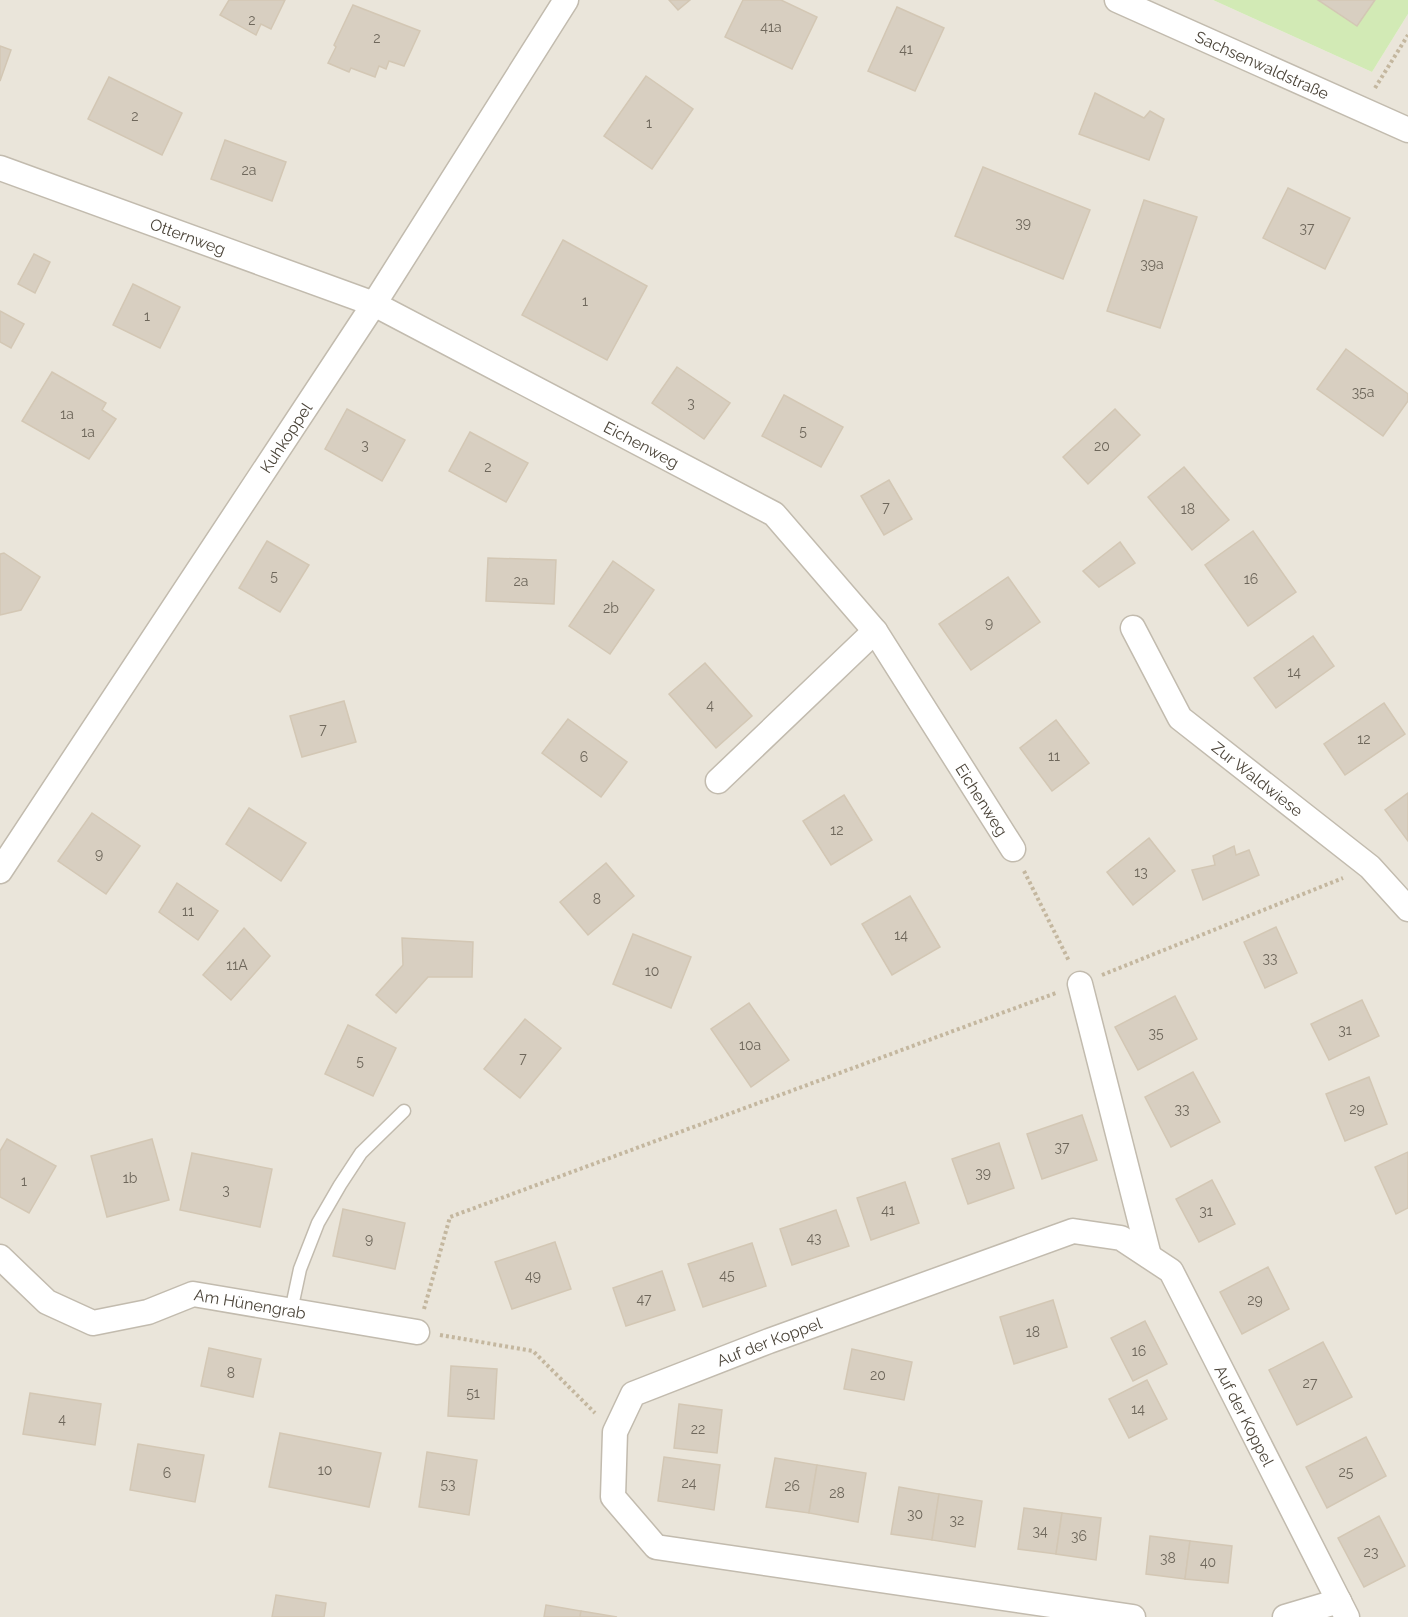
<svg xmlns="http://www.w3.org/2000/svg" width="1408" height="1617" font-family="Raleway,sans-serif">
  <rect width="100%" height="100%" fill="#f6f3ec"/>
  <polygon fill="#eae5da" points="0,0 1213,0 1372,72 1408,14 1408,1617 0,1617"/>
  <polygon fill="#d2eab5" points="1213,0 1408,0 1408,14 1372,72"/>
  <g fill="#d8cfc1" stroke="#d3c7b4" stroke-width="1.5">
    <polygon points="229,0 285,0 271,29 261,24 256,35 220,15"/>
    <polygon points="669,0 690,0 678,10"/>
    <polygon points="743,0 781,0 817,17 792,69 725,37"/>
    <polygon points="1318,0 1375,0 1357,26"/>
    <polygon points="353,5 420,31 404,66 389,61 386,69 379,66 375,77 351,68 349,72 328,63 336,47 334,45"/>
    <polygon points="897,7 944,28 915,91 868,71"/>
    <polygon points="0,46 11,50 0,81"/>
    <polygon points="646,76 693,109 652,169 604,136"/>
    <polygon points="109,77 182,113 162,155 88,119"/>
    <polygon points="1095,93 1144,118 1150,111 1164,119 1149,160 1079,134"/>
    <polygon points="225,140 286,162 272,201 211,179"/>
    <polygon points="983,167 1090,210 1063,279 955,236"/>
    <polygon points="1288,188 1350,218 1325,269 1263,238"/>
    <polygon points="1144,200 1197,217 1160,328 1107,311"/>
    <polygon points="563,240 647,286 607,360 522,315"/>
    <polygon points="34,254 50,262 35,293 18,284"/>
    <polygon points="133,284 180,307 160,348 113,325"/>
    <polygon points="0,311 24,324 11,348 0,342"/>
    <polygon points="1346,349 1408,394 1408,401 1383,436 1317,389"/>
    <polygon points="677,367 730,403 704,439 652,403"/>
    <polygon points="52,372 106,403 102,410 116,419 89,459 22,421"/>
    <polygon points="784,395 843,427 821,467 762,436"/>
    <polygon points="347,409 405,440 382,481 325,449"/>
    <polygon points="1115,409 1140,435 1088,484 1063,457"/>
    <polygon points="470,432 528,463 506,502 449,471"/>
    <polygon points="1184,467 1229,520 1192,550 1148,497"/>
    <polygon points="889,480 912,519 884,535 861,496"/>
    <polygon points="1253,531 1296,592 1248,626 1205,565"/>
    <polygon points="267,541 309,565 280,612 239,588"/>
    <polygon points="1120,542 1135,563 1099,587 1083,571"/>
    <polygon points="4,553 40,577 21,610 0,615 0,554"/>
    <polygon points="488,558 556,560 554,604 486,601"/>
    <polygon points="613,561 654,590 610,654 569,626"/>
    <polygon points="1008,577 1040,622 971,670 939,624"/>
    <polygon points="1313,636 1334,666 1276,708 1254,678"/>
    <polygon points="705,663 752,716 716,748 669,694"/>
    <polygon points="344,701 356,742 302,757 290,716"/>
    <polygon points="1384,703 1405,734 1345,775 1324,744"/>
    <polygon points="568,719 627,762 601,797 542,753"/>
    <polygon points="1056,720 1089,763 1052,791 1020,748"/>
    <polygon points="1408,793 1408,841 1385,810"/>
    <polygon points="844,795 872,840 831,865 803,821"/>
    <polygon points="249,808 306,843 281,881 226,844"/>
    <polygon points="92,813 140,846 106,894 58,861"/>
    <polygon points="1149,838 1175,871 1133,905 1107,872"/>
    <polygon points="1234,846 1236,855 1249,850 1259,875 1203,900 1192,870 1215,865 1213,856"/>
    <polygon points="606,863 634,896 588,935 560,902"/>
    <polygon points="177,883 218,911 198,940 159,912"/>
    <polygon points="910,896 940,947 892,975 862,924"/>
    <polygon points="1276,927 1297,973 1265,988 1244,942"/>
    <polygon points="244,928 270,956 231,1000 203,975"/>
    <polygon points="633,934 691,957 671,1008 613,984"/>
    <polygon points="402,938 473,942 472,977 428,977 396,1013 376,995 403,965"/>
    <polygon points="1175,996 1197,1039 1138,1070 1115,1027"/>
    <polygon points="1362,1000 1379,1036 1329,1060 1311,1024"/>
    <polygon points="749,1003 789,1060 751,1087 711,1029"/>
    <polygon points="525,1019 561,1048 520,1098 484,1069"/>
    <polygon points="348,1025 396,1048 373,1096 325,1074"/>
    <polygon points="1193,1072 1220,1122 1171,1147 1145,1097"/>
    <polygon points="1369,1077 1387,1124 1345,1141 1326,1094"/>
    <polygon points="1082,1115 1097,1160 1042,1179 1027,1134"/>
    <polygon points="7,1139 56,1166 29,1213 0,1197 0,1151"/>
    <polygon points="152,1139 169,1200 107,1217 91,1156"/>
    <polygon points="999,1143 1014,1188 968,1204 952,1159"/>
    <polygon points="1408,1152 1408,1208 1396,1214 1375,1167"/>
    <polygon points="192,1153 272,1169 260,1227 180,1210"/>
    <polygon points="1212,1180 1235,1224 1199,1242 1176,1199"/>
    <polygon points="905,1182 919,1223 871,1240 857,1198"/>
    <polygon points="343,1209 405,1223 395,1269 333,1256"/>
    <polygon points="836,1210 849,1246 792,1265 780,1229"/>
    <polygon points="555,1242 571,1289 512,1309 495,1262"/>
    <polygon points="752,1243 766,1286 703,1307 688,1264"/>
    <polygon points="1268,1267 1289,1309 1242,1334 1220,1292"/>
    <polygon points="662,1271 675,1310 626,1326 613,1288"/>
    <polygon points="1053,1300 1067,1347 1014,1364 1000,1317"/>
    <polygon points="1145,1321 1167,1364 1133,1381 1111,1338"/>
    <polygon points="1323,1342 1352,1397 1297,1425 1269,1370"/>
    <polygon points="209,1348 261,1359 253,1397 201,1386"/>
    <polygon points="852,1349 912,1362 904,1400 844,1389"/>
    <polygon points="451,1366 497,1369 494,1419 448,1416"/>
    <polygon points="1147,1380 1167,1419 1129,1438 1109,1399"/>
    <polygon points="30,1393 101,1404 95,1445 23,1434"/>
    <polygon points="679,1404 722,1410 717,1453 674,1448"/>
    <polygon points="280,1433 381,1453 369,1507 269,1487"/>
    <polygon points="1366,1437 1386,1476 1327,1508 1306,1467"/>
    <polygon points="138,1444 204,1455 195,1502 130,1490"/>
    <polygon points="427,1452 477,1460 469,1515 419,1507"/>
    <polygon points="664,1457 720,1465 714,1510 658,1501"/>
    <polygon points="775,1458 817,1465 809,1513 766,1507"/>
    <polygon points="817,1465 866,1473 858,1522 809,1513"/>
    <polygon points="899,1487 939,1494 932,1540 891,1534"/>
    <polygon points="939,1494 982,1501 975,1547 932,1540"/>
    <polygon points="1024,1508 1062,1513 1056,1554 1018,1549"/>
    <polygon points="1062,1513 1101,1518 1096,1560 1056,1554"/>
    <polygon points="1379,1516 1405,1566 1364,1587 1338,1538"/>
    <polygon points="1150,1536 1190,1541 1185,1579 1146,1574"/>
    <polygon points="1190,1541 1232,1546 1228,1583 1185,1579"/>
    <polygon points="276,1595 326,1603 324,1617 272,1617"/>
    <polygon points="546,1605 581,1611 580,1617 544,1617"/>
    <polygon points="581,1611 617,1617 580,1617"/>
  </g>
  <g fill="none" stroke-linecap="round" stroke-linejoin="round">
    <defs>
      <polyline id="lane" points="291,1311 300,1269 318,1223 340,1185 361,1153 404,1111"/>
      <g id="street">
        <path id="s1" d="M1117 0 1408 130"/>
        <path id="s2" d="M0 168 374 304 774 514 875 631 1013 849"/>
        <path id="s3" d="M1133 628 1180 718 1370 867 1408 909"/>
        <polyline points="718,781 875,631"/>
        <path id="s4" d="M0 871 374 304 566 0"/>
        <polyline points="1080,984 1149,1256"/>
        <path id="s5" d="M0 1257 47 1302 93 1323 148 1312 193 1294 417 1332"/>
        <path id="s6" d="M1133 1617 656 1547 613 1497 615 1432 633 1394 769 1341 1073 1231 1121 1238 1171 1271 1347 1617"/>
        <polyline points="1285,1617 1339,1601"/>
      </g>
    </defs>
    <use href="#lane" stroke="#c2bbae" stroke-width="15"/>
    <use href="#street" stroke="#c2bbae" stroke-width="27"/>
    <g stroke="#c4b79f" stroke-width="4" stroke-dasharray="3 3" stroke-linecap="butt">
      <polyline points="1375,88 1408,35"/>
      <polyline points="1024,871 1069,961"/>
      <polyline points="1102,975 1343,878"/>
      <polyline points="424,1309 450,1217 1056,993"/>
      <polyline points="440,1335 533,1351 595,1413"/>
    </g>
    <use href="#lane" stroke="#fff" stroke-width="12"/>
    <use href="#street" stroke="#fff" stroke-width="24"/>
  </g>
  <g text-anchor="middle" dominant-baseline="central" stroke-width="4.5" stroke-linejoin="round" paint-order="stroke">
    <g font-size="14" fill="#6e675b">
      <text x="252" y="20">2</text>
      <text x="771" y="27">41a</text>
      <text x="377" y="38">2</text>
      <text x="906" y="49">41</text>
      <text x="135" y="116">2</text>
      <text x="649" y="123">1</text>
      <text x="249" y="170">2a</text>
      <text x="1023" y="223">39</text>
      <text x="1307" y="228">37</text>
      <text x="1152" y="264">39a</text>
      <text x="585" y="301">1</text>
      <text x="147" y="316">1</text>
      <text x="1363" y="392">35a</text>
      <text x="691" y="403">3</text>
      <text x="67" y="414">1a</text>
      <text x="803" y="431">5</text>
      <text x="88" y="432">1a</text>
      <text x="365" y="445">3</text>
      <text x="1102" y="446">20</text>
      <text x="488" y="467">2</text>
      <text x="886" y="507">7</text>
      <text x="1188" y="509">18</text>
      <text x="274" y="576">5</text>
      <text x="1251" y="579">16</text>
      <text x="521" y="581">2a</text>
      <text x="611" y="608">2b</text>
      <text x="989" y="623">9</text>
      <text x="1294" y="672">14</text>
      <text x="710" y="705">4</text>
      <text x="323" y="729">7</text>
      <text x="1364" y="739">12</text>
      <text x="1054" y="756">11</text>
      <text x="584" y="757">6</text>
      <text x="837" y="830">12</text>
      <text x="99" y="854">9</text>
      <text x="1141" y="872">13</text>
      <text x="597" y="899">8</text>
      <text x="188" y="911">11</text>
      <text x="901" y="935">14</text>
      <text x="1270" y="958">33</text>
      <text x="237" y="965">11A</text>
      <text x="652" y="971">10</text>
      <text x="1345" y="1030">31</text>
      <text x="1156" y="1033">35</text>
      <text x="750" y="1045">10a</text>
      <text x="523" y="1058">7</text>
      <text x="360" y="1061">5</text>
      <text x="1182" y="1109">33</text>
      <text x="1357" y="1109">29</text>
      <text x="1062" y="1147">37</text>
      <text x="983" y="1173">39</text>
      <text x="130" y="1178">1b</text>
      <text x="24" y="1181">1</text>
      <text x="226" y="1190">3</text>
      <text x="888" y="1210">41</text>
      <text x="1206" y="1211">31</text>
      <text x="814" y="1238">43</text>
      <text x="369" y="1239">9</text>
      <text x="727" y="1275">45</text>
      <text x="533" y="1276">49</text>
      <text x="644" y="1299">47</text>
      <text x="1255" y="1300">29</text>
      <text x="1033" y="1332">18</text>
      <text x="1139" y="1351">16</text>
      <text x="231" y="1373">8</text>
      <text x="878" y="1375">20</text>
      <text x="1310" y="1383">27</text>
      <text x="473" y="1393">51</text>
      <text x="1138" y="1409">14</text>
      <text x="62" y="1419">4</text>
      <text x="698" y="1429">22</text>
      <text x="325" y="1470">10</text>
      <text x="1346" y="1472">25</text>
      <text x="167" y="1473">6</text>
      <text x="689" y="1483">24</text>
      <text x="448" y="1484">53</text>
      <text x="792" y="1486">26</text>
      <text x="837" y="1493">28</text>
      <text x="915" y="1514">30</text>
      <text x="957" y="1520">32</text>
      <text x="1040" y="1531">34</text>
      <text x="1079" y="1536">36</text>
      <text x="1371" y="1552">23</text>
      <text x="1168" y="1558">38</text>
      <text x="1208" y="1562">40</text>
    </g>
    <g font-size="16" fill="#4b4439" stroke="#fff">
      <text stroke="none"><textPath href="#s1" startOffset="159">Sachsenwaldstraße</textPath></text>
      <text stroke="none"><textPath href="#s2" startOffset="200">Otternweg</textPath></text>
      <text stroke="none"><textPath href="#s4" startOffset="519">Kuhkoppel</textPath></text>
      <text stroke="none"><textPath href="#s2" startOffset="700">Eichenweg</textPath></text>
      <text stroke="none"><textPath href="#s3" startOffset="200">Zur Waldwiese</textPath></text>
      <text stroke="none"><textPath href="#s2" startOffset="1204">Eichenweg</textPath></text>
      <text stroke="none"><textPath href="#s5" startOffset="278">Am Hünengrab</textPath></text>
      <text stroke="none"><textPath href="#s6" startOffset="801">Auf der Koppel</textPath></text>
      <text stroke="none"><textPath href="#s6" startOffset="1395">Auf der Koppel</textPath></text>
    </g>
  </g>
</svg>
